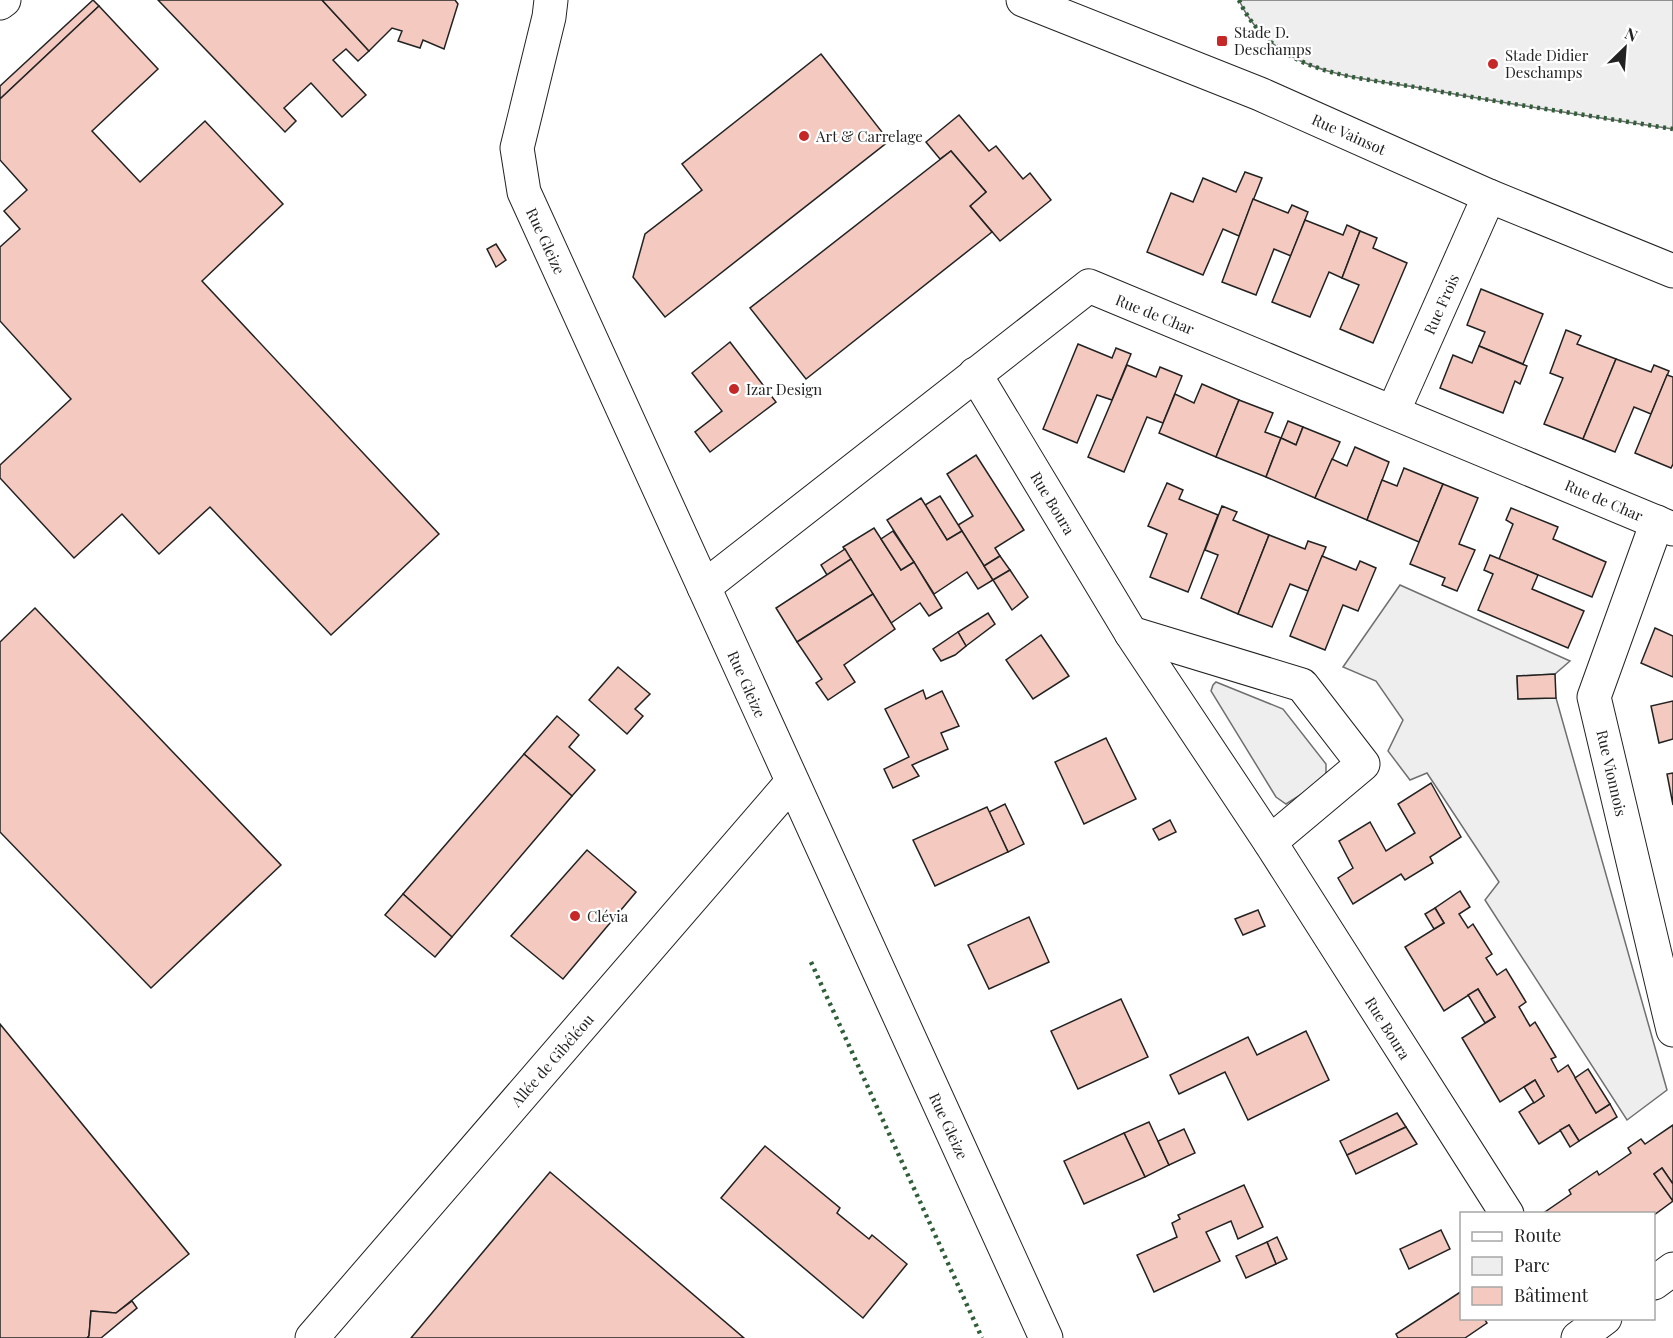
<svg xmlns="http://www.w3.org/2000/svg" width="1673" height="1338" font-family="'Playfair Display',serif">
  <rect width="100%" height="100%" fill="#fff"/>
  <g fill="#eee" stroke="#6f6f6f" stroke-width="1.5">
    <path d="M1239 0H1673V129C1587 116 1501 103 1415 87 1374 80 1328 77 1291 56 1269 44 1249 23 1239 0Z"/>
    <polygon points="1400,585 1570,661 1555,674 1517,676 1518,699 1556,698 1667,1090 1627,1120 1485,900 1499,882 1427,773 1410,780 1388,751 1403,720 1376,681 1343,667"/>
    <polygon points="1216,682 1283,709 1326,764 1326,772 1324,780 1286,804 1276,797 1211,691 1213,685"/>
  </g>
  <g fill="#f3c9c0" stroke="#222" stroke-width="1.5">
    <polygon points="93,0 99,6 0,99 0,86"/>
    <polygon points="158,0 322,0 369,51 358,61 346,49 333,60 366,95 342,117 311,83 284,108 296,121 285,132"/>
    <polygon points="322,0 455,0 458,4 444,49 423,40 420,48 398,41 402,31 392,28 369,51"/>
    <polygon points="99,6 158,69 92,131 140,182 205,121 283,204 202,281 439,534 331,635 210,507 159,554 122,514 74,558 0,478 0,465 71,399 0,321 0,247 20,229 4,211 27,190 0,160 0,99"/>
    <polygon points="821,54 889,141 665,317 633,277 645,234 702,190 682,164"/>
    <polygon points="959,115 989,151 996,146 1023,179 1030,173 1051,200 1000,241 970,206 986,192 951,151 940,159 926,142"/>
    <polygon points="951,151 986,192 970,206 992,232 806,379 750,308"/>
    <polygon points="1245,172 1262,178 1239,236 1223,229 1203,275 1147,252 1171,193 1193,202 1203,178 1236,192"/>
    <polygon points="1253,199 1288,213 1292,205 1308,212 1291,256 1274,249 1256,295 1222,282"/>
    <polygon points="1305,220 1343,235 1347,225 1360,231 1342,278 1329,272 1310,317 1272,302"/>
    <polygon points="1360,231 1377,238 1373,248 1407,263 1373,343 1340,329 1359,285 1342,278"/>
    <polygon points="496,244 506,260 496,267 487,249"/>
    <polygon points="1481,289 1543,314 1523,364 1479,346 1485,332 1467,325"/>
    <polygon points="1566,330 1581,336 1577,344 1616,359 1583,439 1544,424 1563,378 1550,373"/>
    <polygon points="730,342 776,402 710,452 695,432 722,411 692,373"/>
    <polygon points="1078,344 1112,358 1116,348 1131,354 1112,400 1097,395 1077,443 1043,429"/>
    <polygon points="1479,346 1527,366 1520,384 1515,381 1503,413 1440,388 1453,355 1472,363"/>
    <polygon points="1616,359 1651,372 1654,365 1669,371 1651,414 1634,407 1615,452 1583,439"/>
    <polygon points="1127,365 1156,377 1160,367 1182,376 1163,423 1147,417 1124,472 1088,457"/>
    <polygon points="1667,375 1673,377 1673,464 1671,468 1635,453"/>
    <polygon points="1202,384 1239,400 1216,457 1159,433 1175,394 1194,403"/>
    <polygon points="1239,400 1273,413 1265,432 1281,438 1266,477 1216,457"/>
    <polygon points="1288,421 1303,427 1296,445 1281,438"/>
    <polygon points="1303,427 1340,442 1315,498 1266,477 1281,438 1296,445"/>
    <polygon points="1355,447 1389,462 1367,520 1315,498 1332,459 1347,466"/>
    <polygon points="976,455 1024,530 995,548 1000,556 984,566 958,525 973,516 947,474"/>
    <polygon points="1404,468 1443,484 1419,542 1367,520 1382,480 1397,486"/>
    <polygon points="1167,483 1183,490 1179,499 1218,515 1188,592 1150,577 1167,534 1148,526"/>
    <polygon points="1443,484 1478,498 1459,544 1475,550 1457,591 1442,585 1445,578 1410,564"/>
    <polygon points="940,496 962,531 947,540 925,505"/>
    <polygon points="921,498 947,540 962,531 993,580 978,589 967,572 934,594 887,520"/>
    <polygon points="1222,506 1237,512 1233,520 1269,535 1238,614 1201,598 1218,555 1205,550"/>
    <polygon points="1511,508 1558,527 1553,539 1606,562 1592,597 1499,559 1513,524 1506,520"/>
    <polygon points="874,528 901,570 914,562 942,608 929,616 920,603 891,623 843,547"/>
    <polygon points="893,531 914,562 901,570 881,539"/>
    <polygon points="1269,535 1305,549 1308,541 1326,547 1308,591 1290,584 1272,627 1238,614"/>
    <polygon points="845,549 851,559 827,575 821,565"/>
    <polygon points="1490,555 1538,575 1532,589 1584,611 1568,648 1478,610 1493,574 1484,570"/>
    <polygon points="1000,556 1010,570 993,580 984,566"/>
    <polygon points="1322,556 1356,570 1360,561 1376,568 1358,611 1343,605 1325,650 1290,636"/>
    <polygon points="851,559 873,594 797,642 776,608"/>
    <polygon points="1010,570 1028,597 1012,610 993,580"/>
    <polygon points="873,594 895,629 844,665 855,682 828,700 816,683 822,679 797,642"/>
    <polygon points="35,608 281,865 151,988 0,832 0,642"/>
    <polygon points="988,613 995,624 966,646 958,632"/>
    <polygon points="1655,628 1673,636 1673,677 1641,663"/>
    <polygon points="958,632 966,646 955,655 941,661 933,649"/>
    <polygon points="1041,635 1069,676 1033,699 1006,660"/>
    <polygon points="618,667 650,694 635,709 643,716 627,734 589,700"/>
    <polygon points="1555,674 1556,698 1518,699 1517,676"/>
    <polygon points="923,690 926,699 942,691 959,726 941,733 948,749 912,765 919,776 893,788 884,769 909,757 885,709"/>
    <polygon points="1673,701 1673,739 1659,743 1651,706"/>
    <polygon points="557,716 579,735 569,747 595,770 572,796 524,754"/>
    <polygon points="1106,738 1136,799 1084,824 1055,762"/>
    <polygon points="524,754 572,796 452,937 403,894"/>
    <polygon points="1673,773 1673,805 1667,774"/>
    <polygon points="1431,783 1461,837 1430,857 1433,863 1405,880 1401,874 1353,904 1338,878 1353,868 1339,841 1370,822 1386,851 1415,833 1398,804"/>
    <polygon points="1005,804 1024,844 1008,852 989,812"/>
    <polygon points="987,807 1008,852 935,886 913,840"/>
    <polygon points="1170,820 1176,832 1159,840 1153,829"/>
    <polygon points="587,850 636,892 563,979 511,936"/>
    <polygon points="1460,891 1470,907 1459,914 1468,928 1473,924 1492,954 1486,958 1497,975 1506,969 1526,1002 1519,1007 1530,1026 1535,1022 1556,1057 1551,1059 1558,1072 1568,1065 1596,1113 1610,1104 1617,1117 1579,1141 1569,1125 1539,1144 1519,1112 1544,1096 1535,1080 1500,1102 1462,1038 1495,1017 1478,989 1444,1011 1405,947 1444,923 1435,908"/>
    <polygon points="403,894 452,937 435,957 385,915"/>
    <polygon points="1435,908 1444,923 1434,929 1425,914"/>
    <polygon points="1258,910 1265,926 1243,935 1235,919"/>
    <polygon points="1029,917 1049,962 989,989 968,945"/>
    <polygon points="1478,989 1495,1017 1485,1023 1468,995"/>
    <polygon points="1121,999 1148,1057 1078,1089 1051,1031"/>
    <polygon points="0,1024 189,1254 116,1313 91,1311 89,1336 87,1338 0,1338"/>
    <polygon points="1306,1031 1329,1080 1248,1120 1225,1072 1179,1094 1170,1075 1248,1037 1257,1055"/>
    <polygon points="1588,1069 1610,1104 1596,1113 1575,1078"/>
    <polygon points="1535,1080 1544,1096 1534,1103 1524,1087"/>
    <polygon points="1397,1113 1406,1127 1347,1155 1340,1141"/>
    <polygon points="1149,1122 1169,1165 1145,1177 1124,1133"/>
    <polygon points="1569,1125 1579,1141 1570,1147 1560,1130"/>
    <polygon points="1673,1125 1673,1184 1662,1168 1654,1174 1673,1201 1654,1215 1542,1214 1571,1194 1569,1190 1597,1171 1599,1175 1631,1153 1628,1148 1641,1139 1645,1144"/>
    <polygon points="1406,1127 1417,1144 1356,1174 1347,1155"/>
    <polygon points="1184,1129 1195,1153 1169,1165 1158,1141"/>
    <polygon points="1124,1133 1145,1177 1084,1204 1064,1161"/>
    <polygon points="765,1146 840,1208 837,1213 869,1239 872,1235 907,1264 863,1318 721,1198"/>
    <polygon points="1662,1168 1673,1184 1673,1201 1654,1174"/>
    <polygon points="550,1172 744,1338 411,1338"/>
    <polygon points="1244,1185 1263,1227 1238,1239 1231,1221 1206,1232 1220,1261 1154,1292 1137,1255 1177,1237 1172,1223 1180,1219 1178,1215"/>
    <polygon points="1441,1230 1450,1249 1409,1269 1400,1249"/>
    <polygon points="1277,1237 1287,1259 1276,1264 1267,1242"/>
    <polygon points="1267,1242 1276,1264 1246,1278 1236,1256"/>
    <polygon points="1462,1291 1462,1318 1484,1318 1487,1323 1465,1338 1398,1338 1396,1334"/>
    <polygon points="132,1301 137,1308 101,1338 87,1338 89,1336 91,1311 116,1313"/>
  </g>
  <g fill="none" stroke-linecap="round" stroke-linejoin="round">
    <defs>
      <g id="minor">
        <polyline points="551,0 549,17 517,148 524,192 1046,1338"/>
        <polyline points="975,374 1131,633 1270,842 1507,1214"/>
        <polyline points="1393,412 1489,196"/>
        <polyline points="1657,522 1594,697 1673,1030"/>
        <polyline points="704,587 1089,286 1673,529"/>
        <polyline points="1131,633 1302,685 1363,764 1270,842"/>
        <polyline points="1654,1283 1673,1269"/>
        <polyline points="312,1338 792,782"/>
        <polyline points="1578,1338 1605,1318"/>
      </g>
      <g id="secondary">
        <polyline points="1023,0 1260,94 1489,196 1673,271"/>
        <polyline points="0,3 4,0"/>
      </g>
    </defs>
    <use href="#minor" stroke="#222" stroke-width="35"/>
    <use href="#secondary" stroke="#222" stroke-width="35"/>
    <use href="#minor" stroke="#fff" stroke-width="33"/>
    <use href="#secondary" stroke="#fff" stroke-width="33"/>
    <g stroke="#2f5e38" stroke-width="4.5" stroke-dasharray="3 4.5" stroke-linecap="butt">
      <path d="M1239 0C1249 23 1269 44 1291 56 1328 77 1374 80 1415 87 1501 103 1587 115 1673 129"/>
      <polyline points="811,962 982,1338"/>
    </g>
  </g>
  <g fill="#c62828" stroke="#fff" stroke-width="2">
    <rect x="1216" y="35" width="12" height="12" rx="3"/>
    <circle cx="1493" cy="64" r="6"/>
    <circle cx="804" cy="136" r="6"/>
    <circle cx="734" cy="389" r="6"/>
    <circle cx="575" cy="916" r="6"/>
  </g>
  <g text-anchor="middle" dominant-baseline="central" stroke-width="4.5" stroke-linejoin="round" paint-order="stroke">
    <g font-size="15" fill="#222" stroke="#fff" text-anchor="start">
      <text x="1234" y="32">Stade D.<tspan x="1234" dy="17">Deschamps</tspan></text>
      <text x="1505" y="55">Stade Didier<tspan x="1505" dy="17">Deschamps</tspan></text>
      <text x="816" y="136">Art &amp; Carrelage</text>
      <text x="746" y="389">Izar Design</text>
      <text x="587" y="916">Clévia</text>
    </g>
    <g font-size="15" fill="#222" stroke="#fff">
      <text transform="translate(1349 134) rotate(24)">Rue Vainsot</text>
      <text transform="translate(546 241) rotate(65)">Rue Gleize</text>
      <text transform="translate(1441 304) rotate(-66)">Rue Frois</text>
      <text transform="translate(1155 314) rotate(22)">Rue de Char</text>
      <text transform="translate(1604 500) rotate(23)">Rue de Char</text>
      <text transform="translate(1053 503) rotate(59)">Rue Boura</text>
      <text transform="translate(747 684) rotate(66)">Rue Gleize</text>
      <text transform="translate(1612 773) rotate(77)">Rue Vionnois</text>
      <text transform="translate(1388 1028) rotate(58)">Rue Boura</text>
      <text transform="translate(552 1060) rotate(-49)">Allée de Gibéléou</text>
      <text transform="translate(949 1126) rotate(65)">Rue Gleize</text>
    </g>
  </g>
  <rect x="1460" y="1212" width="195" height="108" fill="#ffffff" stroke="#a7a7a7" stroke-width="1.5"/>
  <rect x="1472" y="1232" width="30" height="9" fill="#ffffff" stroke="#a7a7a7" stroke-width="1.5"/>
  <text x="1514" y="1242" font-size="18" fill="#222222">Route</text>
  <rect x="1472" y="1257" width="30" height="18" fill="#eeeeee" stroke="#a7a7a7" stroke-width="1.5"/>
  <text x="1514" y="1272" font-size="18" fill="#222222">Parc</text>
  <rect x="1472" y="1287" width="30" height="18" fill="#f3c9c0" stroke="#a7a7a7" stroke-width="1.5"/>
  <text x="1514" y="1302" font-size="18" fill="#222222">Bâtiment</text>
  <g transform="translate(1625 48) rotate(25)" stroke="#ffffff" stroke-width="4.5" paint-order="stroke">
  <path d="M0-4.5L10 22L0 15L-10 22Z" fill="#222222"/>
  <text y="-9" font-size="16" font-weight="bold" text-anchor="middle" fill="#222222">N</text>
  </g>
</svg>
